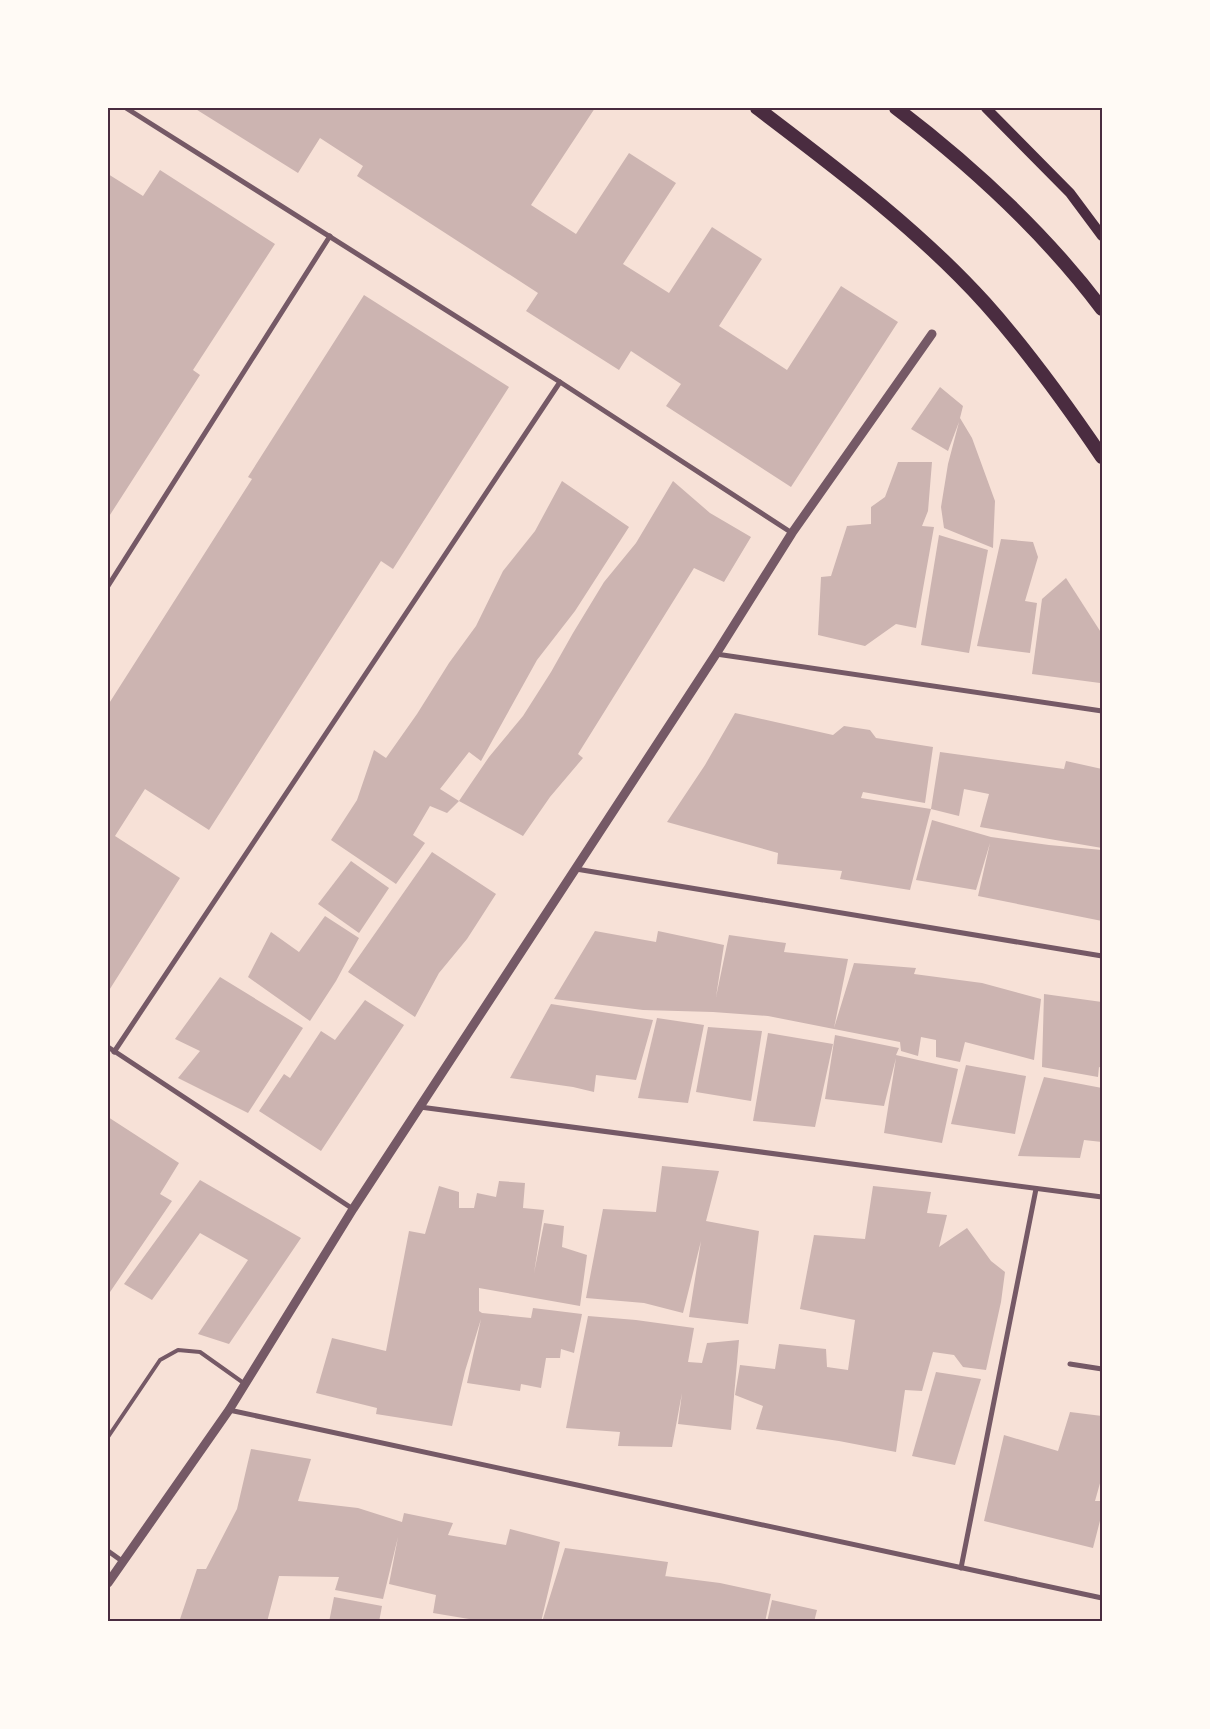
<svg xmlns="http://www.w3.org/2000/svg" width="1210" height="1729" font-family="'DejaVu Sans',sans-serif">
  <rect width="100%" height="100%" fill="#f7e1d7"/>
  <g fill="#ccb4b1">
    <polygon points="194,108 595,108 531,205 576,234 629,153 676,183 623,264 669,293 712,227 762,259 719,326 787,370 841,286 898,322 791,487 666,406 681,384 631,351 619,370 526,311 538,293 357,176 363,166 320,138 298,173"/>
    <polygon points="160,170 275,244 193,370 200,375 108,518 108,174 143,196"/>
    <polygon points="364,295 509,387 393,569 381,561 209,830 145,789 115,836 180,878 108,992 108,705 252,479 248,477"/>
    <polygon points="940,387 963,406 960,418 972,438 995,501 993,548 944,528 941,507 948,464 959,422 948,451 911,429"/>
    <polygon points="898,462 932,462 928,511 922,526 934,527 916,628 896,624 865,646 818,635 821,577 831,576 847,526 871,524 871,507 885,497"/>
    <polygon points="562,481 629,527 575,611 537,660 481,761 469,752 440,789 459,801 447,813 430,806 413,835 425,843 396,884 331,840 357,800 374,750 386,758 417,714 449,663 476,626 503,571 535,531"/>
    <polygon points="673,481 710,513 751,537 724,582 694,568 578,754 583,758 550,797 523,836 459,801 489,757 523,716 551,672 573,633 604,582 636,543"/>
    <polygon points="939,535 988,550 969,653 921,645"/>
    <polygon points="1001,539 1033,542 1038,557 1025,601 1037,603 1030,653 977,646"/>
    <polygon points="1066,578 1102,634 1102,682 1100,683 1032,674 1042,599"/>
    <polygon points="735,713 833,735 844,726 870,730 876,738 933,747 925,803 863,792 861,798 931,809 910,890 840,879 842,871 777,864 778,853 667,822 705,765"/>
    <polygon points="940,752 1064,769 1066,761 1102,769 1102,848 980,827 989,794 964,789 959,816 931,809"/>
    <polygon points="932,820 991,837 1049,845 1102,850 1102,921 978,896 990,843 976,890 916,880"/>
    <polygon points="432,852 496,894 467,939 439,973 415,1017 348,972"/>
    <polygon points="351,861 389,888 359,933 318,904"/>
    <polygon points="325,916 359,938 336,981 310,1021 248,977 271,932 299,952"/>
    <polygon points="595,931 656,942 658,931 724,945 716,997 729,935 786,943 784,952 848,959 834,1028 854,963 916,968 914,974 982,983 1041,999 1034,1060 965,1042 960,1062 936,1057 936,1040 921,1037 918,1056 901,1051 900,1042 768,1016 713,1012 643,1010 554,999"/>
    <polygon points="220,977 303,1028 248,1113 178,1078 200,1051 175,1039"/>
    <polygon points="1044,994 1102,1002 1102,1068 1099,1067 1098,1077 1042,1067"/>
    <polygon points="365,1000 404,1025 321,1151 259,1111 284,1074 290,1078 321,1031 335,1040"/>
    <polygon points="551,1004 653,1020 636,1080 596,1075 594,1092 573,1087 510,1078"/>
    <polygon points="657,1018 704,1025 688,1103 638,1098"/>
    <polygon points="708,1027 762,1031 751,1101 696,1092"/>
    <polygon points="768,1033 833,1044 815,1127 753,1121"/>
    <polygon points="835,1035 899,1048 896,1055 958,1069 942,1143 884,1133 896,1058 884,1106 825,1099"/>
    <polygon points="966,1065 1026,1076 1015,1134 951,1124"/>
    <polygon points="1044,1077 1102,1088 1102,1142 1084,1140 1080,1158 1018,1156"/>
    <polygon points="108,1117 179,1163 160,1194 172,1201 108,1295"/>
    <polygon points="662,1166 719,1171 706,1221 759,1231 748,1324 689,1317 701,1241 683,1313 644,1303 586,1298 603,1209 656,1212"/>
    <polygon points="200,1180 301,1238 229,1344 198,1334 248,1260 200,1233 152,1300 124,1284"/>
    <polygon points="499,1181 525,1183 523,1208 544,1210 534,1273 544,1223 564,1226 562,1247 587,1255 580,1306 479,1288 479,1311 482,1313 531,1318 533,1308 582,1314 574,1353 561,1349 560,1358 546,1358 541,1388 521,1384 520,1391 467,1383 481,1319 465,1371 452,1426 376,1414 377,1408 316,1393 332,1338 386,1351 409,1231 425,1234 439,1186 459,1192 459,1208 474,1208 477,1193 496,1197"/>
    <polygon points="873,1186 931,1192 927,1213 947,1215 939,1247 967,1228 991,1261 1005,1272 1001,1302 986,1370 963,1367 954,1355 933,1352 922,1391 905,1390 896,1452 839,1441 756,1429 763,1406 735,1395 740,1365 775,1369 779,1344 826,1349 827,1367 848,1370 855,1320 800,1309 814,1235 865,1239"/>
    <polygon points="588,1316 636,1320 694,1328 688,1362 702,1363 707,1343 739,1340 731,1430 678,1424 682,1393 672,1447 618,1446 620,1432 566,1428"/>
    <polygon points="936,1372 981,1379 955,1465 912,1456"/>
    <polygon points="1070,1412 1102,1416 1102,1476 1095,1501 1102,1501 1102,1513 1093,1548 984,1521 1004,1435 1058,1451"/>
    <polygon points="251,1449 311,1459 298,1501 358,1508 402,1522 404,1513 453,1523 448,1535 506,1545 510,1529 560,1542 541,1622 487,1622 433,1613 436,1595 389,1584 398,1537 383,1599 335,1590 339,1577 279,1576 267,1622 179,1622 197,1569 206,1569 237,1509"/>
    <polygon points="565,1548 668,1562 664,1583 665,1576 720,1583 771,1594 765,1622 542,1622"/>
    <polygon points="334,1597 382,1606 379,1622 329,1622"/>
    <polygon points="772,1600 817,1610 814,1622 767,1622"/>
  </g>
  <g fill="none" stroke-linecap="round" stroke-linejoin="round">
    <polyline stroke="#755966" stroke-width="4" points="108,1437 160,1360 178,1350 200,1352 245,1384"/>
    <g stroke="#755966" stroke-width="5">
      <polyline points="126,108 560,382 792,533"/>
      <polyline points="108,586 330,236"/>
      <polyline points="716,654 1102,711"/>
      <polyline points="576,869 1102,956"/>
      <polyline points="108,1047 353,1209"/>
      <polyline points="114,1052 560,382"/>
      <polyline points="420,1107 1102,1197"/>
      <polyline points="1070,1364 1102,1369"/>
      <polyline points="229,1410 1102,1598"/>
      <polyline points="108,1551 122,1561"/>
      <polyline points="961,1568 1036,1189"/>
    </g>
    <polyline stroke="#755966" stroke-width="9" points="108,1583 229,1410 353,1209 716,654 792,533 932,334"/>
    <polyline stroke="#4a2c40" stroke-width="10" points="986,108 1070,193 1102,236"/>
    <g stroke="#4a2c40" stroke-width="14">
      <path d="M757 108C836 168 918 229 985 303 1028 351 1066 404 1102 457"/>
      <path d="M896 108C972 166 1044 232 1102 309"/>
    </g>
  </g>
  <rect width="1210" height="1729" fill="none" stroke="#fffaf5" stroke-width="218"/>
  <rect x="109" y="109" width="992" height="1511" fill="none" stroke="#4a2c40" stroke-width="2"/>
</svg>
